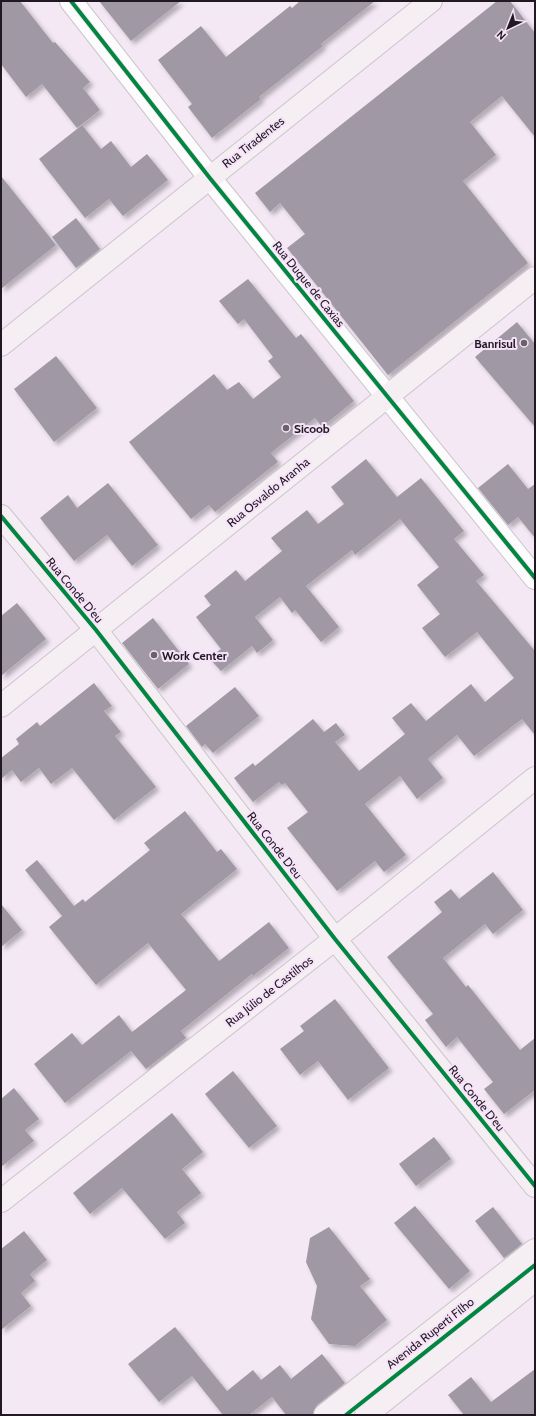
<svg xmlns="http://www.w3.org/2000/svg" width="536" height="1416" font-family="Cabin,sans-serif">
  <defs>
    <filter id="shadow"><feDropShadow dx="3.5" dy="3.5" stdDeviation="2" flood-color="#0004"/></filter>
  </defs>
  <rect width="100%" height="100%" fill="#f3e8f4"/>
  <g fill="#a099a5" filter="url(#shadow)">
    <polygon points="1,1 20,1 53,43 55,42 90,82 83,88 100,110 77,128 42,84 26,97 1,64"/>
    <polygon points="99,1 181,1 131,41"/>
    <polygon points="300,1 375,1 321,44 323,46 259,97 261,99 212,138 188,107 192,104 158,60 201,26 226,57 290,6 292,8"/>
    <polygon points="497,1 510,1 535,33 535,137 502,96 470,122 496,155 463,181 528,263 388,375 287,248 305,234 280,203 270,212 255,193"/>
    <polygon points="82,125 101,149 111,141 131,167 147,154 168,180 123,216 109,199 85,218 39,159"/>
    <polygon points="1,176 56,245 1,289"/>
    <polygon points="76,218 100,249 76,268 52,237"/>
    <polygon points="248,279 296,338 301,334 354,401 322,427 315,418 271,453 278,462 215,512 209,505 191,519 129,442 214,374 227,390 239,382 253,399 281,377 268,361 273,357 244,319 238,324 219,301"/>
    <polygon points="517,322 535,344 535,427 475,357"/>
    <polygon points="56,356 97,408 54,442 14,389"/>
    <polygon points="366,459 397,497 421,478 464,531 454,539 484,575 476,581 535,651 535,735 522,719 474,756 457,735 428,759 443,778 417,799 400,776 365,804 406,855 384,872 375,861 337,891 287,828 308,812 285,783 282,785 279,782 253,802 234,778 253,763 255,766 313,719 324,732 336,723 345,735 335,742 359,771 405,734 392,718 411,703 426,721 471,684 485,702 514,678 477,632 445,657 422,628 440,614 417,585 439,567 400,519 355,555 352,550 306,586 339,627 321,642 295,610 292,613 280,597 255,617 273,640 257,653 252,646 221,671 209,658 221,649 196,617 211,605 204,596 236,570 245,581 282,551 271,538 307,510 318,524 344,504 331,487"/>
    <polygon points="508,464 528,489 535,484 535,538 518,517 508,525 478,488"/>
    <polygon points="108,483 158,545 132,566 107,535 74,561 40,518 68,495 77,508"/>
    <polygon points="17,603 46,639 1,676 1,616"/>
    <polygon points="153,618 189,664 158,689 122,643"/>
    <polygon points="94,683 112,706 104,711 121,732 115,736 156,787 114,820 72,768 51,784 39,768 21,782 12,770 1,779 1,758 19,744 16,739 37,722 40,726"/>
    <polygon points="235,687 259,716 213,753 205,744 202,747 186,726"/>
    <polygon points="185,811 217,852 221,849 237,869 181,914 219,961 269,922 289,948 253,976 252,974 181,1031 186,1038 146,1069 131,1051 65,1103 34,1064 72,1033 82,1045 119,1015 132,1032 186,990 148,943 96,985 49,927 62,916 25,870 37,860 74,906 83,899 85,902 150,850 144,843"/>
    <polygon points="493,872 523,910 493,934 485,924 443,958 466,987 468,985 520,1050 535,1038 535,1090 504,1114 484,1089 493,1082 457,1037 446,1047 425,1020 433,1014 387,957 442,912 434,902 451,889 459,899"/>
    <polygon points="1,904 22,930 1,947"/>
    <polygon points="335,999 389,1068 348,1100 318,1061 300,1075 280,1049 304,1031 300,1026"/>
    <polygon points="233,1071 277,1126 249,1148 205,1094"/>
    <polygon points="14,1088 39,1119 25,1130 34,1141 1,1167 1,1099"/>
    <polygon points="172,1113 203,1152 182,1169 201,1193 177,1212 185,1223 165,1239 122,1188 90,1214 73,1193"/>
    <polygon points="434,1137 451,1159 416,1186 399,1164"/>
    <polygon points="415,1206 470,1271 449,1289 394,1223"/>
    <polygon points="493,1207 522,1244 504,1258 475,1221"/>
    <polygon points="329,1227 370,1279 360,1286 387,1320 355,1346 329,1344 311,1319 317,1286 306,1262 310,1238"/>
    <polygon points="24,1231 47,1260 30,1274 35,1281 21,1293 31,1306 1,1330 1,1249"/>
    <polygon points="175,1327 227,1391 253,1370 261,1380 280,1365 291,1379 322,1354 345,1383 317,1405 313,1415 286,1415 272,1397 249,1415 223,1415 192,1376 159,1402 128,1364"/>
    <polygon points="535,1369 535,1415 464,1415 448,1395 471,1377 491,1402"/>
  </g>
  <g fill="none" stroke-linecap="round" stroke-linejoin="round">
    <defs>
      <polyline id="street" points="71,1 209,177 535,578"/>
      <g id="secondary">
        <polyline points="1,345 431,1"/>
        <polyline points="1,516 96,630 335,939 535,1186"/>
        <polyline points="1,706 535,278"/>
        <polyline points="1,1201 335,939 535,778"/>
        <polyline points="325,1415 535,1250"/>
        <polyline points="366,1415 535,1280"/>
      </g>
    </defs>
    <use href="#street" stroke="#ccc4cd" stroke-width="24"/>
    <use href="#secondary" stroke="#ccc4cd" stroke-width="24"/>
    <use href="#street" stroke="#fdfcfd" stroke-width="22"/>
    <use href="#secondary" stroke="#f5eff3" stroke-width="22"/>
    <defs>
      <g id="cycleway">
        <polyline points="71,1 209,177 535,578"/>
        <polyline points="1,516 96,630 335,939 535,1186"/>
        <polyline points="346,1415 535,1265"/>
      </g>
    </defs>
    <use href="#cycleway" stroke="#f7e3f9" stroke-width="6"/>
    <use href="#cycleway" stroke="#00873e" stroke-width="4"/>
  </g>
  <g fill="#6a616b" stroke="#f7e3f9" stroke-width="1.5">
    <circle cx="524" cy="343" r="4"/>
    <circle cx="286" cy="428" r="4"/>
    <circle cx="154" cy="655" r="4"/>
  </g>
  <g text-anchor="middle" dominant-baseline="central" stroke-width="4" stroke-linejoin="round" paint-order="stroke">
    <g font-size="12" fill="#201921" stroke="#f7e3f9">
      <text transform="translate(253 142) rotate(-38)">Rua Tiradentes</text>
      <text transform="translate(309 284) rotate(51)">Rua Duque de Caxias</text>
      <text transform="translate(268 492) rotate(-39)">Rua Osvaldo Aranha</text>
      <text transform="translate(75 590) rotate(50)">Rua Conde D'eu</text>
      <text transform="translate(275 845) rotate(52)">Rua Conde D'eu</text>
      <text transform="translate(269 991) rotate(-38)">Rua Júlio de Castilhos</text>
      <text transform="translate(477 1098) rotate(51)">Rua Conde D'eu</text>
      <text transform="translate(430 1333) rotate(-38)">Avenida Ruperti Filho</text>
    </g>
    <g font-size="12" font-weight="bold" fill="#201921" stroke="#f7e3f9" text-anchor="start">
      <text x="516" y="343" text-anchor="end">Banrisul</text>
      <text x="294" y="428">Sicoob</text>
      <text x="162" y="655">Work Center</text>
    </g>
  </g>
  <rect width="536" height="1416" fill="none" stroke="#201921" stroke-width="4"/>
  <g transform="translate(508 28) rotate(223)" stroke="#f7e3f9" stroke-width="3" paint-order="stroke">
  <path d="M0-3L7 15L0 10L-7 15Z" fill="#201921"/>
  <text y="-6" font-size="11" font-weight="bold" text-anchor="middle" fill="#201921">N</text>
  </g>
</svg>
